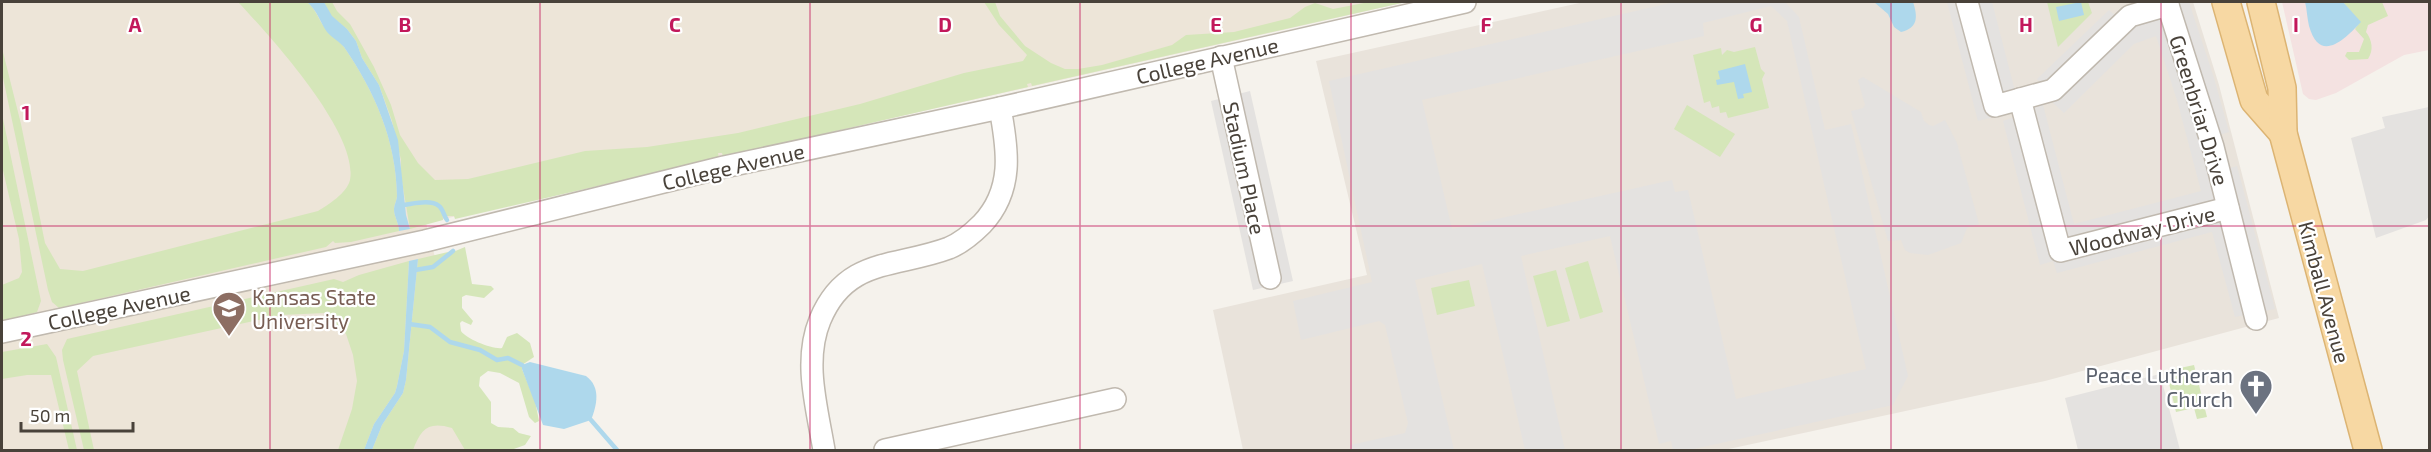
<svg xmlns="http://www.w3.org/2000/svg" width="2431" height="452" font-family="'Exo 2',sans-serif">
  <rect width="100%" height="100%" fill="#f5f2ec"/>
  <polygon fill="#e9e3db" points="1584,2 2193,2 2219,85 2279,318 2045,381 1724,450 1243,450 1213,310 1367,275 1316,61"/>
  <polygon fill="#ede5d8" points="2,2 1406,2 426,223 486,450 2,450"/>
  <polygon fill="#f4e2e1" points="2282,2 2429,2 2429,50 2404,55 2336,93 2316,100 2309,99 2303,94"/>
  <g fill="#d5e6b9">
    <path d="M238 2H307C316 9 318 19 325 28 330 36 339 40 344 47 375 92 396 140 397 196 397 200 394 205 394 209 394 217 399 223 399 231L351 242 335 243 333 241 326 247 59 308 52 302 48 290 2 73V48L21 124 45 243 60 269 83 271 318 211C328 205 347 193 350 180 359 133 269 35 238 2Z"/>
    <polygon points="324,2 332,2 337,11 350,24 374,67 391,105 400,135 418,163 435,180 468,179 585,151 647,147 738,133 860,104 964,73 1023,61 1027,55 999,25 984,2 995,2 1000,16 1025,46 1051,63 1065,69 1078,69 1102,65 1172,45 1186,35 1234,32 1290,18 1305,7 1315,3 1333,9 1369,2 1406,2 1032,86 1031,83 1027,84 1028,87 723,157 722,153 718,153 719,158 455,219 454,216 445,216 442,207 443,220 410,229 401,176 401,160 392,121 379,85 362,58 356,41 347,29 331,16"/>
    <polygon points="2047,2 2088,2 2092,13 2058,47"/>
    <path d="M2343 2H2382L2388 16 2368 25 2366 32C2372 40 2374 50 2368 59L2349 60 2345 56 2347 52H2359L2364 39 2355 29 2360 22Z"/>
    <polygon points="1755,47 1761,69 1765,73 1762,79 1769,108 1728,118 1726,112 1720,113 1719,106 1712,108 1710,101 1704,103 1693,55 1721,48 1722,55 1727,50 1734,52"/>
    <polygon points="1687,105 1735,134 1720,157 1674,129"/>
    <polygon points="2,114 41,301 37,312 2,322 2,285 19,278 22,272 19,239 2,166"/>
    <path d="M465 247 472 284 491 286 494 289 484 298 466 295 462 297V308L473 321 471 325 462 321 460 323 461 331C466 339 494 350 502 348L507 337 517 333 530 343 534 357 522 365V369L535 401 539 421 535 423 529 417 519 383 500 373 488 371 480 377 479 386 491 402V423L498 427 513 428 519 433 531 436 525 445 511 450H465L452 428C428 421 421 429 413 450H372L382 425 403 393 406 380 418 259 448 252 446 259 453 252Z"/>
    <polygon points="409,261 404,351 397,386 395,393 374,424 364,450 338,450 352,409 357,381 353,355 346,334 325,313 281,315 93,356 77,371 94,450 84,450 63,360 62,350 67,339 334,279 343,282 359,275"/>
    <polygon points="1588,261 1603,312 1580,319 1565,268"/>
    <polygon points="1556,270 1570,321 1547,327 1533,276"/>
    <polygon points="1469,280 1475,306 1437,315 1431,288"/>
    <polygon points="47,344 56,357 77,450 69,450 51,375 27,375 2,379 2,352"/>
    <polygon points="2194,365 2207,417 2197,419 2194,408 2176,412 2166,371"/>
  </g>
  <g fill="#e4e2e0" fill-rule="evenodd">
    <path d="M1675 2H1785L1799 17 1825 130 1851 124 1908 376 1893 405 1689 450H1673L1671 441 1659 444 1610 236 1521 256 1565 450H1525L1482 264 1415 280 1454 450H1351L1350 445 1405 433 1408 423 1385 325 1379 321 1301 340 1293 301 1372 282 1329 81ZM1771 6 1787 21 1866 369 1736 399 1688 190 1675 192 1672 180 1452 229 1422 100 1704 36 1703 23Z"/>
    <path d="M1947 2H1992L2015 91 2041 84 2037 79 2109 10 2118 18 2158 2H2189L2214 78 2229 132 2217 136 2226 169 2237 166 2275 309 2235 317 2212 232 2057 273 2053 261 2040 265 2003 121 2014 117V112L1978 121ZM2156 36 2177 100 2201 191 2074 224 2043 105 2052 102 2064 113 2134 44Z"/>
    <polygon points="1863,77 1921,112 1924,121 1929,125 1933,126 1945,120 1957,143 1979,224 1967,228 1961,243 1928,255 1910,253 1905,250 1901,240 1888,241 1851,111 1863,108 1865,105 1858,80"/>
    <polygon points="1250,91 1293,281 1253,290 1211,101"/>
    <polygon points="2429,107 2429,216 2426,220 2376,238 2351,138 2385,128 2382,117"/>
    <polygon points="2160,374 2180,450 2078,450 2065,398"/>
  </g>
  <g fill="#aed8ec">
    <path d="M307 2H324L332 16 347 29 356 41 362 58 379 85 398 140 406 215 410 229 399 231C399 223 394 217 394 209 394 205 397 200 397 196 396 140 375 92 344 47 339 41 332 38 327 32 320 22 317 10 307 2Z"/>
    <path d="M1874 2H1913C1918 17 1918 28 1901 32L1894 27 1888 14Z"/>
    <polygon points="2081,2 2084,15 2059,21 2056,7"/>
    <path d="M2305 2H2343L2361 22C2344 40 2320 64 2309 26 2307 18 2307 9 2305 2Z"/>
    <polygon points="1745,64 1752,92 1743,94 1744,98 1738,99 1734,82 1717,85 1716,80 1720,79 1718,71"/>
    <polygon points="418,259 406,380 403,393 382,425 372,450 364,450 374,424 395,393 397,386 404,351 409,261"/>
    <path d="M530 362 586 376C601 387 597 405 591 420L564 429 543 425 522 369V365Z"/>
  </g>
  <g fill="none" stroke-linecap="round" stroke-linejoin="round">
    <g stroke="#aed8ec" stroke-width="4.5">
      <path d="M402 205C413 204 430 199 439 206 443 209 444 216 447 220"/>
      <polyline points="415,270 433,267 453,251"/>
      <polyline points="409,324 430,327 450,342 480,350 497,360 508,358 522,365"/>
      <polyline points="591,420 617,450"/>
    </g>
    <defs>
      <g id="minor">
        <polyline points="1967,2 1995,106 2053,90 2130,16 2168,5"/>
        <polyline points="2167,2 2213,147 2256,319"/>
        <polyline points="1221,57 1270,278"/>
        <polyline points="2020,99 2060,251 2228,208"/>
        <polyline points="2,332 425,241 724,167 1000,108 1465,2"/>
        <path d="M824 450C817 408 803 361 820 320 846 257 896 268 949 248 961 243 973 233 982 224 1014 190 1008 150 1000 108"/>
        <polyline points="885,450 1115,399"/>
      </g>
      <g id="major">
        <polyline points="2226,2 2254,100 2283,133"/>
        <polyline points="2261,2 2282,88 2283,133 2368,450"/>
      </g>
    </defs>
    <use href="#minor" stroke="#c0b9af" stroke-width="24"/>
    <use href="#major" stroke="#dcb473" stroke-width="30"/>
    <use href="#minor" stroke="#fff" stroke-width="21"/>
    <use href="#major" stroke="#f7d8a3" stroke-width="27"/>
  </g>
  <path fill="none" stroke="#c2185b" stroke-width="1.5" stroke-opacity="0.55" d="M270 2V450M540 2V450M810 2V450M1080 2V450M1351 2V450M1621 2V450M1891 2V450M2161 2V450M2 226H2430"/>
  <defs>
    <symbol id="university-pin" viewBox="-11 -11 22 30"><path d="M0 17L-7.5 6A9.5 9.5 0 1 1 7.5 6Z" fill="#8d6e63" stroke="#fff"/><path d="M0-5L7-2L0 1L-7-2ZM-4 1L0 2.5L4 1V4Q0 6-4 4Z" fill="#fff"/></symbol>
    <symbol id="church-pin" viewBox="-11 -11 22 30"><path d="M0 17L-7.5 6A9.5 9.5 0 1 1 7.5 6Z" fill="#6b7280" stroke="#fff"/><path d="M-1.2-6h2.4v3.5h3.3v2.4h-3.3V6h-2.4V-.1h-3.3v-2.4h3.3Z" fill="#fff"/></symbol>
  </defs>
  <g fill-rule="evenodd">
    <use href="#university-pin" x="210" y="289" width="38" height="52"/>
    <use href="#church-pin" x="2237" y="367" width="38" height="52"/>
  </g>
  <g text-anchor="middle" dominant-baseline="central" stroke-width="4.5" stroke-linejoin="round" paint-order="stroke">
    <g font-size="21" fill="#49423a" stroke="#fff">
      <text transform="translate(1207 60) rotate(-13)">College Avenue</text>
      <text transform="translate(2200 110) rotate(73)">Greenbriar Drive</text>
      <text transform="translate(733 166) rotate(-13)">College Avenue</text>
      <text transform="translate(1245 168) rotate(78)">Stadium Place</text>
      <text transform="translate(2142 230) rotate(-14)">Woodway Drive</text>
      <text transform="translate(2325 292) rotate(75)">Kimball Avenue</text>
      <text transform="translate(119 307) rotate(-12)">College Avenue</text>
    </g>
    <g font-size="21" fill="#785e54" stroke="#fff" text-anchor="start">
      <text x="252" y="296">Kansas State<tspan x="252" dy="24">University</tspan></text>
    </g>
    <g font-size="21" fill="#5b616d" stroke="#fff" text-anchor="end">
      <text x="2233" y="374">Peace Lutheran<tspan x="2233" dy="24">Church</tspan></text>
    </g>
  </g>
  <g font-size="20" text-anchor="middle" font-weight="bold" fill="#c2185b" stroke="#fff" stroke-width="4.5" stroke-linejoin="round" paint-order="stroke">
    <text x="135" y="32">A</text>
    <text x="405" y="32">B</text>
    <text x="675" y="32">C</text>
    <text x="945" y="32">D</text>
    <text x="1216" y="32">E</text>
    <text x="1486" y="32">F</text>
    <text x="1756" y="32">G</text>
    <text x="2026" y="32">H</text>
    <text x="2296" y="32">I</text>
    <text x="26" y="120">1</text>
    <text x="26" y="346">2</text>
  </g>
  <rect width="2431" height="452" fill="none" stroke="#49423a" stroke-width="6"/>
  <path d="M21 422v9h112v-9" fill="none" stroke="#49423a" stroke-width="3"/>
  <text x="30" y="422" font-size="18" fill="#49423a" stroke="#ffffff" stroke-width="4.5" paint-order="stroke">50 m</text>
</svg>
